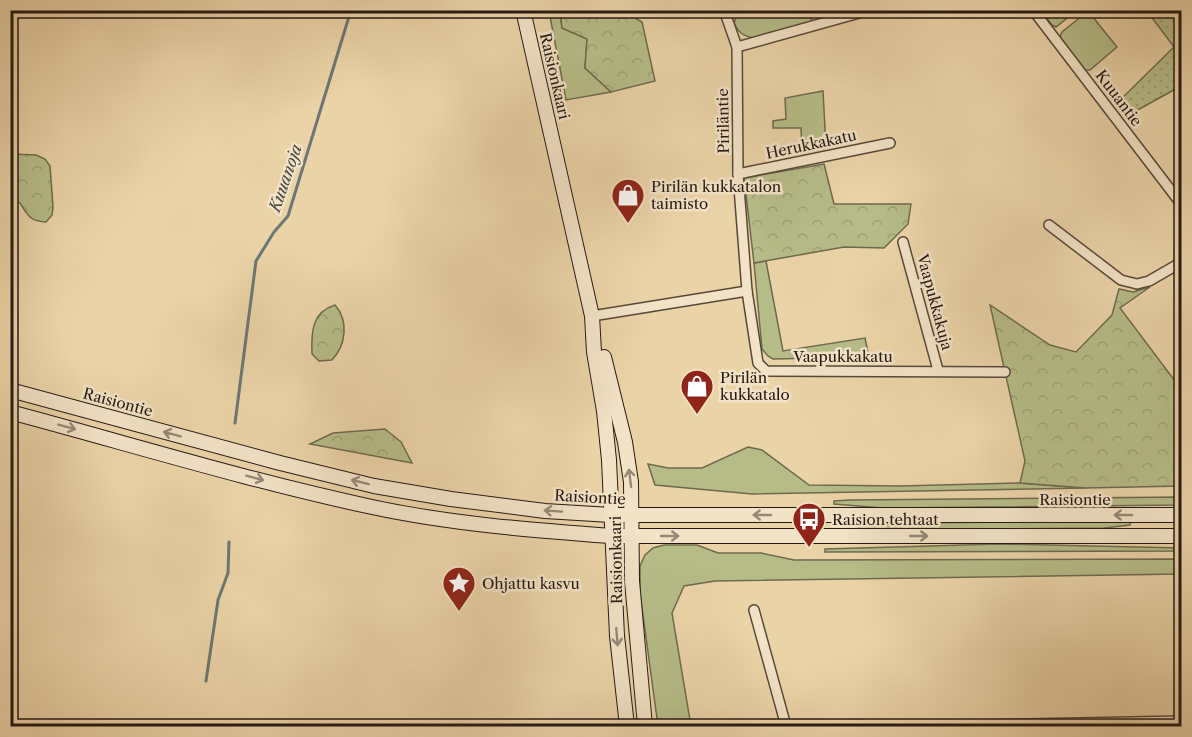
<svg xmlns="http://www.w3.org/2000/svg" width="1192" height="737" font-family="'Libre Caslon Text',serif">
  <defs>
    <pattern id="forest-crowns" width="20" height="18" patternUnits="userSpaceOnUse" patternTransform="scale(1.5)"><rect width="20" height="18" fill="#b6bc88"/><path d="M2 6a3 3 0 1 1 6 0M12 15a3 3 0 1 1 6 0" fill="none" stroke="#9ca174"/></pattern>
    <pattern id="park-dots" width="8" height="8" patternUnits="userSpaceOnUse" patternTransform="scale(1.5)"><rect width="8" height="8" fill="#b6bc88"/><path d="M2 2h.1M6 6h.1" fill="none" stroke="#9ca174" stroke-width="1.8" stroke-linecap="round"/></pattern>
  </defs>
  <rect width="100%" height="100%" fill="#ebd3a8"/>
  <filter id="stains"><feTurbulence type="fractalNoise" baseFrequency=".00333" numOctaves="4"/><feColorMatrix values="0 0 0 0 .2 0 0 0 0 .09 0 0 0 0 .02 0 0 0 .5 -.17"/></filter>
  <radialGradient id="worn" r=".72"><stop offset=".6" stop-color="#630" stop-opacity="0"/><stop offset="1" stop-color="#630" stop-opacity=".3"/></radialGradient>
  <g fill="#b6bc88" stroke="#6e6a4e" stroke-width="1.5">
    <path d="M739 10 804 11 815 23 754 38C743 36 739 33 734 23Z"/>
    <polygon points="549,11 560,11 562,28 587,39 585,68 611,92 566,100"/>
    <polygon points="1041,11 1076,11 1056,27 1052,25"/>
    <polygon points="1088,11 1117,47 1090,70 1084,70 1060,37 1062,32"/>
    <polygon points="823,91 826,148 802,153 801,128 773,128 773,121 786,119 785,98"/>
    <polygon points="766,261 783,351 865,338 869,357 773,359 768,356 762,349 754,263"/>
    <polygon points="748,447 762,450 809,485 900,486 1020,483 1085,488 752,494 655,485 648,464 668,468 702,468"/>
    <polygon points="1182,497 1181,505 883,508 834,504 834,501 850,500"/>
    <polygon points="1131,521 1130,525 1104,528 858,530 859,525 888,523"/>
    <polygon points="999,544 1181,548 1182,551 825,552 825,549"/>
    <polygon points="664,545 697,545 718,553 761,553 794,560 1181,559 1181,574 715,581 684,586 672,613 691,726 658,726 640,593 640,566 645,555 653,548"/>
  </g>
  <g fill="url(#forest-crowns)" stroke="#6e6a4e" stroke-width="1.5">
    <polygon points="560,11 623,11 642,22 655,81 611,92 585,68 587,39 562,28"/>
    <path d="M11 154 36 155 45 159 50 166 53 207 52 215 46 222C31 222 27 215 20 203L11 200Z"/>
    <polygon points="824,164 834,204 911,204 908,224 884,248 844,247 754,263 744,178"/>
    <polygon points="1150,287 1120,308 1181,389 1181,486 1085,488 1020,483 1025,461 990,305 1050,345 1076,352 1112,315 1119,289 1133,292"/>
    <path d="M335 305C349 321 346 345 332 360L319 361 312 354C311 332 312 312 335 305Z"/>
    <polygon points="385,429 401,442 412,463 310,444 333,433"/>
  </g>
  <polygon fill="url(#park-dots)" stroke="#6e6a4e" stroke-width="1.5" points="1147,11 1181,11 1181,86 1125,117 1116,104 1174,47"/>
  <g fill="none" stroke-linecap="round" stroke-linejoin="round">
    <g stroke="#6d7773" stroke-width="3">
      <polyline points="235,423 256,261 274,232 288,216 351,10"/>
      <polyline points="206,681 218,600 228,573 229,542"/>
    </g>
    <defs>
      <g id="street">
        <polyline points="1033,10 1182,205"/>
        <polyline points="737,47 870,10"/>
        <polyline points="738,174 890,143"/>
        <polyline points="1049,225 1121,280 1137,284 1149,281 1182,262"/>
        <polyline points="903,242 938,370"/>
        <polyline points="747,291 758,363 766,371 1005,372"/>
        <polyline points="592,316 747,291 738,174 737,47 724,10"/>
        <polyline points="754,610 786,726"/>
        <polyline points="929,726 1182,721"/>
      </g>
      <g id="secondary">
        <polyline points="523,10 592,316 594,352 604,411 609,460 617,636 627,726"/>
        <polyline points="604,357 625,442 631,482 632,581 645,726"/>
        <polyline points="10,390 280,463 374,486 451,499 545,511 611,515 1182,515"/>
        <path d="M10 412C130 444 250 481 372 507 451 524 531 530 611 536H1182"/>
      </g>
    </defs>
    <use href="#street" stroke="#574839" stroke-width="12"/>
    <use href="#secondary" stroke="#261914" stroke-width="16"/>
    <use href="#street" stroke="#f2e2c6" stroke-width="9"/>
    <use href="#secondary" stroke="#f2e2c6" stroke-width="14"/>
  </g>
  <defs><path id="oneway-shaft" d="M-6 0H5M1.5-3L5.5 0L1.5 3" fill="none" stroke-width="1.6" stroke-linecap="round" stroke-linejoin="round" transform="scale(1.5)"/></defs>
  <g stroke="#968876">
    <use href="#oneway-shaft" transform="translate(67 427) rotate(15)"/>
    <use href="#oneway-shaft" transform="translate(172 434) rotate(-165)"/>
    <use href="#oneway-shaft" transform="translate(255 478) rotate(15)"/>
    <use href="#oneway-shaft" transform="translate(630 478) rotate(-97)"/>
    <use href="#oneway-shaft" transform="translate(360 482) rotate(-166)"/>
    <use href="#oneway-shaft" transform="translate(553 511) rotate(-176)"/>
    <use href="#oneway-shaft" transform="translate(762 515) rotate(-180)"/>
    <use href="#oneway-shaft" transform="translate(1123 515) rotate(180)"/>
    <use href="#oneway-shaft" transform="translate(670 536)"/>
    <use href="#oneway-shaft" transform="translate(919 536)"/>
    <use href="#oneway-shaft" transform="translate(617 637) rotate(85)"/>
  </g>
  <defs>
    <symbol id="shop-pin" viewBox="-11 -11 22 30"><path d="M0 17L-7.5 6A9.5 9.5 0 1 1 7.5 6Z" fill="#8f2418" stroke="#f2e2c6"/><path d="M-5-2.5h2.3a2.7 3.5 0 0 1 5.4 0H5L5.5 6h-11ZM-1.5-2.5h3a1.5 2.3 0 0 0-3 0Z" fill="#fff"/></symbol>
    <symbol id="bus-pin" viewBox="-11 -11 22 30"><path d="M0 17L-7.5 6A9.5 9.5 0 1 1 7.5 6Z" fill="#8f2418" stroke="#f2e2c6"/><path d="M-5-6H5V4H4V6H2V4H-2V6H-4V4H-5ZM-3.5-4V0h7V-4ZM-3.5 1.2v1.5H-2V1.2ZM2 1.2v1.5H3.5V1.2Z" fill="#fff"/></symbol>
    <symbol id="sight-pin" viewBox="-11 -11 22 30"><path d="M0 17L-7.5 6A9.5 9.5 0 1 1 7.5 6Z" fill="#8f2418" stroke="#f2e2c6"/><path d="M0-6L1.8-2.2L6-1.7L2.9 1.2L3.7 5.4L0 3.3L-3.7 5.4L-2.9 1.2L-6-1.7L-1.8-2.2Z" fill="#fff"/></symbol>
  </defs>
  <g fill-rule="evenodd">
    <use href="#shop-pin" x="609" y="176" width="38" height="52"/>
    <use href="#shop-pin" x="678" y="367" width="38" height="52"/>
    <use href="#bus-pin" x="790" y="500" width="38" height="52"/>
    <use href="#sight-pin" x="440" y="564" width="38" height="52"/>
  </g>
  <g text-anchor="middle" dominant-baseline="central" stroke-width="5" stroke-linejoin="round" paint-order="stroke">
    <g font-size="15" fill="#261914" stroke="#f2e2c6">
      <text transform="translate(555 76) rotate(77)">Raisionkaari</text>
      <text transform="translate(1119 98) rotate(53)">Kuuantie</text>
      <text transform="translate(723 121) rotate(-91)">Piriläntie</text>
      <text transform="translate(811 144) rotate(-12)">Herukkakatu</text>
      <text transform="translate(935 302) rotate(75)">Vaapukkakuja</text>
      <text x="843" y="356">Vaapukkakatu</text>
      <text transform="translate(118 402) rotate(15)">Raisiontie</text>
      <text transform="translate(590 497) rotate(3)">Raisiontie</text>
      <text x="1075" y="499">Raisiontie</text>
      <text transform="translate(616 560) rotate(-91)">Raisionkaari</text>
    </g>
    <g font-size="15" fill="#261914" stroke="#f2e2c6" text-anchor="start">
      <text x="651" y="186">Pirilän kukkatalon<tspan x="651" dy="17">taimisto</tspan></text>
      <text x="720" y="377">Pirilän<tspan x="720" dy="17">kukkatalo</tspan></text>
      <text x="832" y="519">Raision tehtaat</text>
      <text x="482" y="583">Ohjattu kasvu</text>
    </g>
    <g font-size="16" font-style="italic" fill="#494844" stroke="#f2e2c6">
      <text transform="translate(285 178) rotate(-71)">Kuuanoja</text>
    </g>
  </g>
  <rect width="1192" height="737" fill="none" stroke="#ebd3a8" stroke-width="36"/>
  <rect x="12" y="12" width="1168" height="713" fill="none" stroke="#261914" stroke-width="3"/>
  <rect x="18" y="18" width="1156" height="701" fill="none" stroke="#261914" stroke-width="1.5"/>
  <rect width="100%" height="100%" filter="url(#stains)"/>
  <rect width="100%" height="100%" fill="url(#worn)"/>
</svg>
